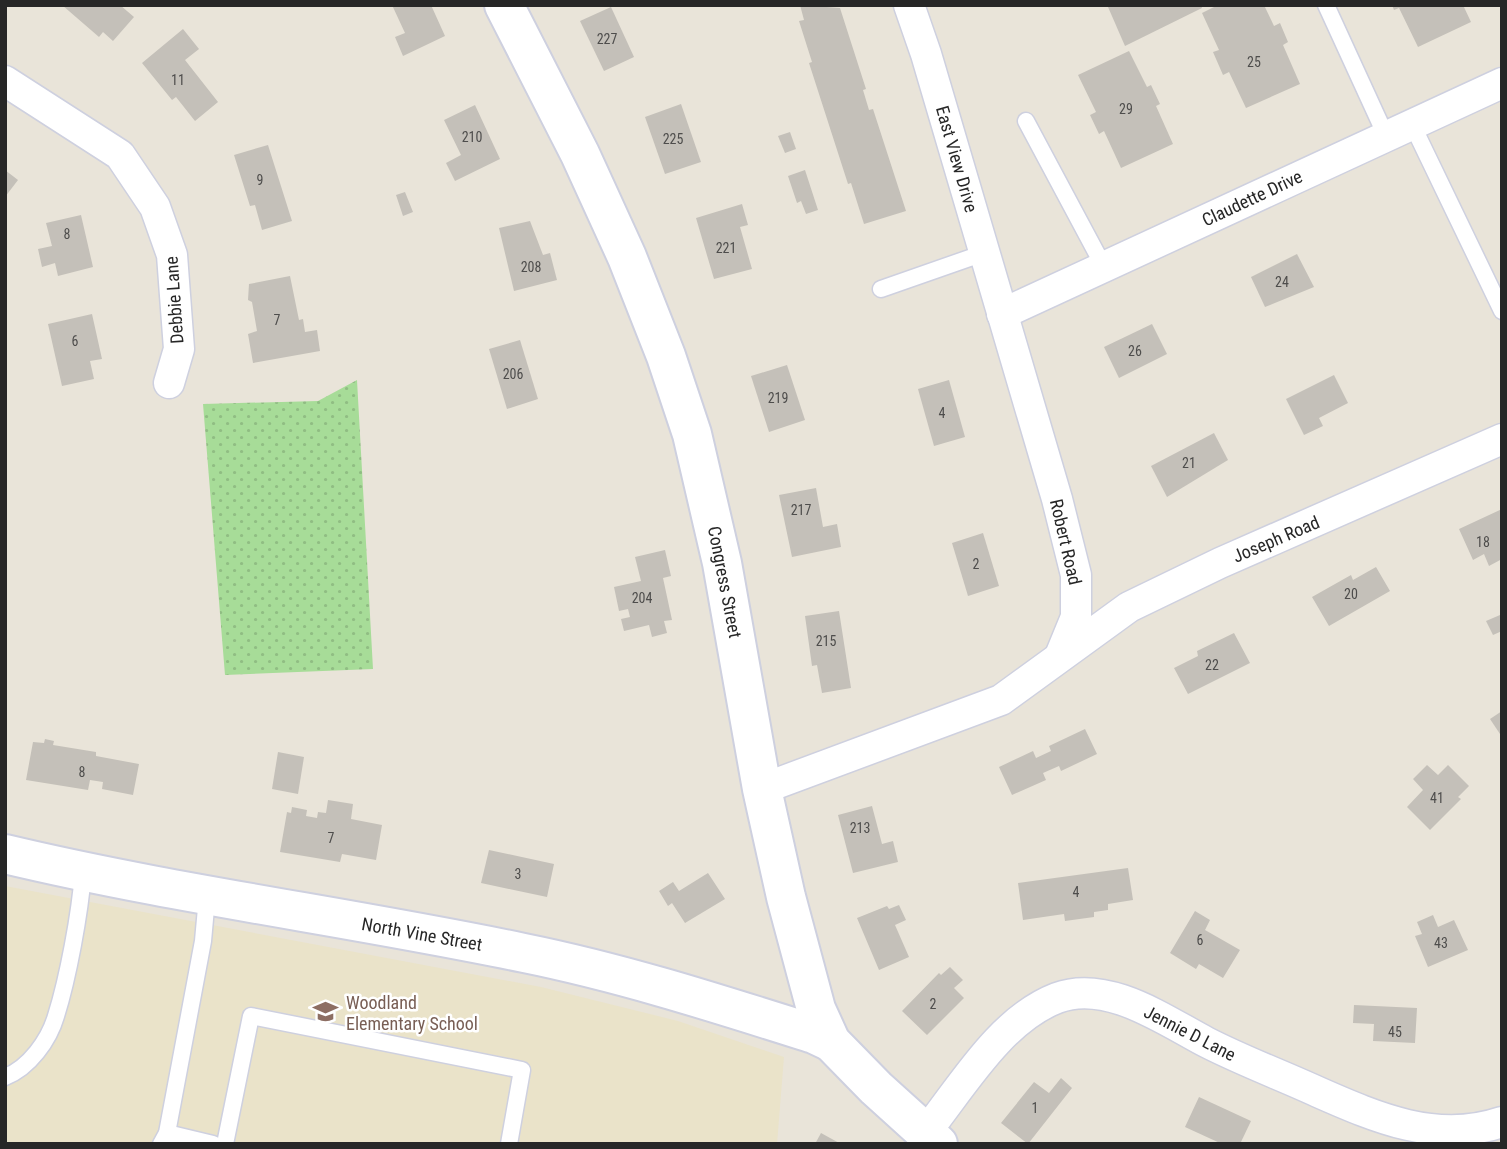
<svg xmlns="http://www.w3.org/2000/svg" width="1507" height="1149" font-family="'Roboto Condensed',sans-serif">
  <defs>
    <pattern id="grass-dots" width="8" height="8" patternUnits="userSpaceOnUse" patternTransform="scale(1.75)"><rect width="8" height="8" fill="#a7dc98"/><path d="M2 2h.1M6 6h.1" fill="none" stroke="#90bd83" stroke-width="1.8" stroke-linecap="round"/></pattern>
  </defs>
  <rect width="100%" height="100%" fill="#e9e4d9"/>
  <polygon fill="#eae3c9" points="5,886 541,987 678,1021 784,1057 777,1144 5,1144"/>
  <polygon fill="url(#grass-dots)" points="357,380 373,669 225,675 203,404 318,401"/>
  <g fill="#c4c0b9">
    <polygon points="62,5 120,5 134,17 113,41 103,32 99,37"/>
    <polygon points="392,5 431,5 445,36 403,56 395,37 405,33"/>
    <polygon points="800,5 840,8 866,89 863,90 869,110 873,109 906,211 864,224 851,183 848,184 809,63 812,62 799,21 804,20"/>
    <polygon points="1112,5 1201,5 1202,8 1125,46 1108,7"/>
    <polygon points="1218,5 1264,5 1274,26 1280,23 1288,42 1283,45 1300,84 1246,108 1229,72 1223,75 1213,52 1219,50 1202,13"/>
    <polygon points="1392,5 1463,5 1471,22 1418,47 1399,8 1394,10"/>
    <polygon points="611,7 634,57 604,71 580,21"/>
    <polygon points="183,29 199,49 185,60 218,102 195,121 176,97 172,100 142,63"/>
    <polygon points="1129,51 1147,87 1151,85 1160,104 1156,106 1173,144 1121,168 1104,131 1099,134 1090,115 1096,112 1078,75"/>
    <polygon points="681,104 701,162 665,174 645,117"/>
    <polygon points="475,105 500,159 455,181 446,163 461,155 444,120"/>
    <polygon points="790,132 796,149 785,153 778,136"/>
    <polygon points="268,145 292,221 262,230 255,205 250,206 234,155"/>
    <polygon points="5,170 18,180 5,197"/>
    <polygon points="805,170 818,210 806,214 801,201 797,203 788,176"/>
    <polygon points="405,192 413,212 403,216 396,195"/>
    <polygon points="742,204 748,225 740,227 752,269 714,279 696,218"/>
    <polygon points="81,215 93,267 58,276 55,263 42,267 38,249 52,246 46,223"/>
    <polygon points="530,221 543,255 550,253 557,280 514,291 499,228"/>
    <polygon points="1297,254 1314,287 1265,307 1251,277"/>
    <polygon points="290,276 299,320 303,319 305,332 317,330 320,351 253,363 248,334 257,331 252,302 248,300 249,284"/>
    <polygon points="92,314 102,359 90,361 94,379 62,386 48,324"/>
    <polygon points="1152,324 1167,354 1119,378 1104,347"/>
    <polygon points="520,340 538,399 507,409 489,349"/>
    <polygon points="787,365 805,420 769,432 751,376"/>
    <polygon points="1334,375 1348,403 1319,418 1323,426 1304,435 1286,399"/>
    <polygon points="949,380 965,437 934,446 918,389"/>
    <polygon points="1214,433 1228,460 1167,497 1151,466"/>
    <polygon points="816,488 823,527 837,524 841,547 792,557 779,495"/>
    <polygon points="1502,509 1502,559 1489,566 1484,554 1473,560 1459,529"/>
    <polygon points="983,533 999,586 968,596 952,543"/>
    <polygon points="665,550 671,576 663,578 672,620 664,621 667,633 652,637 649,625 624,631 621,619 630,617 628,609 619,611 614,587 641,581 635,557"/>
    <polygon points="1376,567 1390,591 1329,626 1312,597 1351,575 1353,580"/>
    <polygon points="839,611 851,688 822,693 817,665 812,666 805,616"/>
    <polygon points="1500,615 1502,631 1493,635 1486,621"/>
    <polygon points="1234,633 1250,663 1188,694 1174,668 1198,656 1197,651"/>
    <polygon points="1502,711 1502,737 1490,719"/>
    <polygon points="1085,729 1097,754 1061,771 1059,766 1043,773 1046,780 1012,795 999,767 1033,751 1036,758 1051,751 1049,746"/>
    <polygon points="45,739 54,741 53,745 96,752 96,756 139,764 133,795 102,789 103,782 90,780 88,790 26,780 33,742 44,743"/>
    <polygon points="278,752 304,757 298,794 272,789"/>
    <polygon points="1427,765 1438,775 1448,765 1469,786 1458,797 1461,799 1430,830 1407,807 1423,790 1413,779"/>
    <polygon points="328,800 353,804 351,819 382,825 376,860 342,854 340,862 280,852 287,812 291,813 292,807 307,810 306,816 317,818 318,812 326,813"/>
    <polygon points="872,806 882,844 893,841 898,862 853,873 838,815"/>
    <polygon points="489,850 554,864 547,897 481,883"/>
    <polygon points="1128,868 1133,900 1108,904 1108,910 1094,912 1094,917 1065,921 1064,914 1023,920 1018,883"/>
    <polygon points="708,873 725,899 685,923 672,903 668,906 659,891 673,882 679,891"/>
    <polygon points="899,905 906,920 895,925 909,957 879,970 857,918 887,906 889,909"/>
    <polygon points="1195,911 1210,920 1205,930 1240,950 1223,978 1199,964 1196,969 1170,953"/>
    <polygon points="1433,915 1438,927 1454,920 1468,950 1428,967 1415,936 1422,934 1417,922"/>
    <polygon points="950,967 963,980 954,988 964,998 927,1035 902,1011 939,973 941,975"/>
    <polygon points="1354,1005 1417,1008 1415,1043 1373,1041 1374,1024 1353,1023"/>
    <polygon points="1061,1078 1072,1088 1028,1144 1001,1123 1034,1082 1049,1093"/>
    <polygon points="1199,1097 1251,1121 1240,1144 1222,1144 1185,1127"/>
    <polygon points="821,1133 841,1144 815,1144"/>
  </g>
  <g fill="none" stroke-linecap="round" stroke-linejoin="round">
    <defs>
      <g id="lane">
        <polyline points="1326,5 1386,136"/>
        <polyline points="1026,121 1104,267"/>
        <polyline points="1412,124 1502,311"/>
        <polyline points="881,289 984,253"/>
        <path d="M5 1077C29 1068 49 1040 56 1016 68 978 80 913 83 873"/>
        <polyline points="167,1133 213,1144"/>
        <polyline points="161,1144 167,1133 203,941 207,897"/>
        <polyline points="225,1144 251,1016 522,1070 509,1144"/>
      </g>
      <g id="street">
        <polyline points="909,5 926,54 1057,499 1076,575 1076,617 1060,656"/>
        <polyline points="5,81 120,155 155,207 172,255 179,349 169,383"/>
        <polyline points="1002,314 1502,83"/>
        <polyline points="762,789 1001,700 1129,607 1220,563 1502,439"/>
        <path d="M925 1133C962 1087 1000 1020 1057 998 1107 979 1164 1020 1206 1042 1243 1061 1281 1075 1318 1092 1377 1118 1437 1144 1502 1122"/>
      </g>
      <g id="secondary">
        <polyline points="504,5 580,154 627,257 666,356 692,434 722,563 762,789 786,897 816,1009 831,1042 876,1088 938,1144"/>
        <path d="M5 854C177 895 352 917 524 953 623 973 719 1004 814 1034L831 1042"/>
      </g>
    </defs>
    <use href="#lane" stroke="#ced0df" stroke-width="19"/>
    <use href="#street" stroke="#ced0df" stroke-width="33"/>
    <use href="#secondary" stroke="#ced0df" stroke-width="42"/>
    <use href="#lane" stroke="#fff" stroke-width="16"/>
    <use href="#street" stroke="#fff" stroke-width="30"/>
    <use href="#secondary" stroke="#fff" stroke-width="38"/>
  </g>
  <defs>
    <symbol id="school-bare" viewBox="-9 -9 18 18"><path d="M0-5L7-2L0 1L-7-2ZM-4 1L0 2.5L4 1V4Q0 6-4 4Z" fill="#8d6e63" stroke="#fff" stroke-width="2.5" paint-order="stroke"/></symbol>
  </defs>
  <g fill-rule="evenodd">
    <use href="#school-bare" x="308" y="994" width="35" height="35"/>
  </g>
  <g text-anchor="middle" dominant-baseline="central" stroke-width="5" stroke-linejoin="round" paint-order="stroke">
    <g font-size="14" fill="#4e4d4c">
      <text x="607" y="39">227</text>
      <text x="1254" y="62">25</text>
      <text x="178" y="80">11</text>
      <text x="1126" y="109">29</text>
      <text x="472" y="137">210</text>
      <text x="673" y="139">225</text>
      <text x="260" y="180">9</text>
      <text x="67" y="234">8</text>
      <text x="726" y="248">221</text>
      <text x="531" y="267">208</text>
      <text x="1282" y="282">24</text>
      <text x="277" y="320">7</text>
      <text x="75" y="341">6</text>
      <text x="1135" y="351">26</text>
      <text x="513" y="374">206</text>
      <text x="778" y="398">219</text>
      <text x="942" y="413">4</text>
      <text x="1189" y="463">21</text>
      <text x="801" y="510">217</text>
      <text x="1483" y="542">18</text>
      <text x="976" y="564">2</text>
      <text x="1351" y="594">20</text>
      <text x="642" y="598">204</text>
      <text x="826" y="641">215</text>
      <text x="1212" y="665">22</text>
      <text x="82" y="772">8</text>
      <text x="1437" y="798">41</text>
      <text x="860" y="828">213</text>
      <text x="331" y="838">7</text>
      <text x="518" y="874">3</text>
      <text x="1076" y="892">4</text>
      <text x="1200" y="940">6</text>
      <text x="1441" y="943">43</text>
      <text x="933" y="1004">2</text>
      <text x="1395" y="1032">45</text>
      <text x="1035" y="1108">1</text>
    </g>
    <g font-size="18" fill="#272727" stroke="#fff">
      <text transform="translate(957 159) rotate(74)">East View Drive</text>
      <text transform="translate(1252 198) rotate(-25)">Claudette Drive</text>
      <text transform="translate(174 300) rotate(-94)">Debbie Lane</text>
      <text transform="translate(1276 539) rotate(-23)">Joseph Road</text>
      <text transform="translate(1066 542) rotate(77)">Robert Road</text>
      <text transform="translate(725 582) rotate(79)">Congress Street</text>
      <text transform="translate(422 934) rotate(10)">North Vine Street</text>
      <text transform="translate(1190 1033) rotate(27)">Jennie D Lane</text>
    </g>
    <g font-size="18" fill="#785e54" stroke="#fff" text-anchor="start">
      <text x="346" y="1002">Woodland<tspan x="346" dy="21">Elementary School</tspan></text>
    </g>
  </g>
  <rect width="1507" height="1149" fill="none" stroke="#272727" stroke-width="14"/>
</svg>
